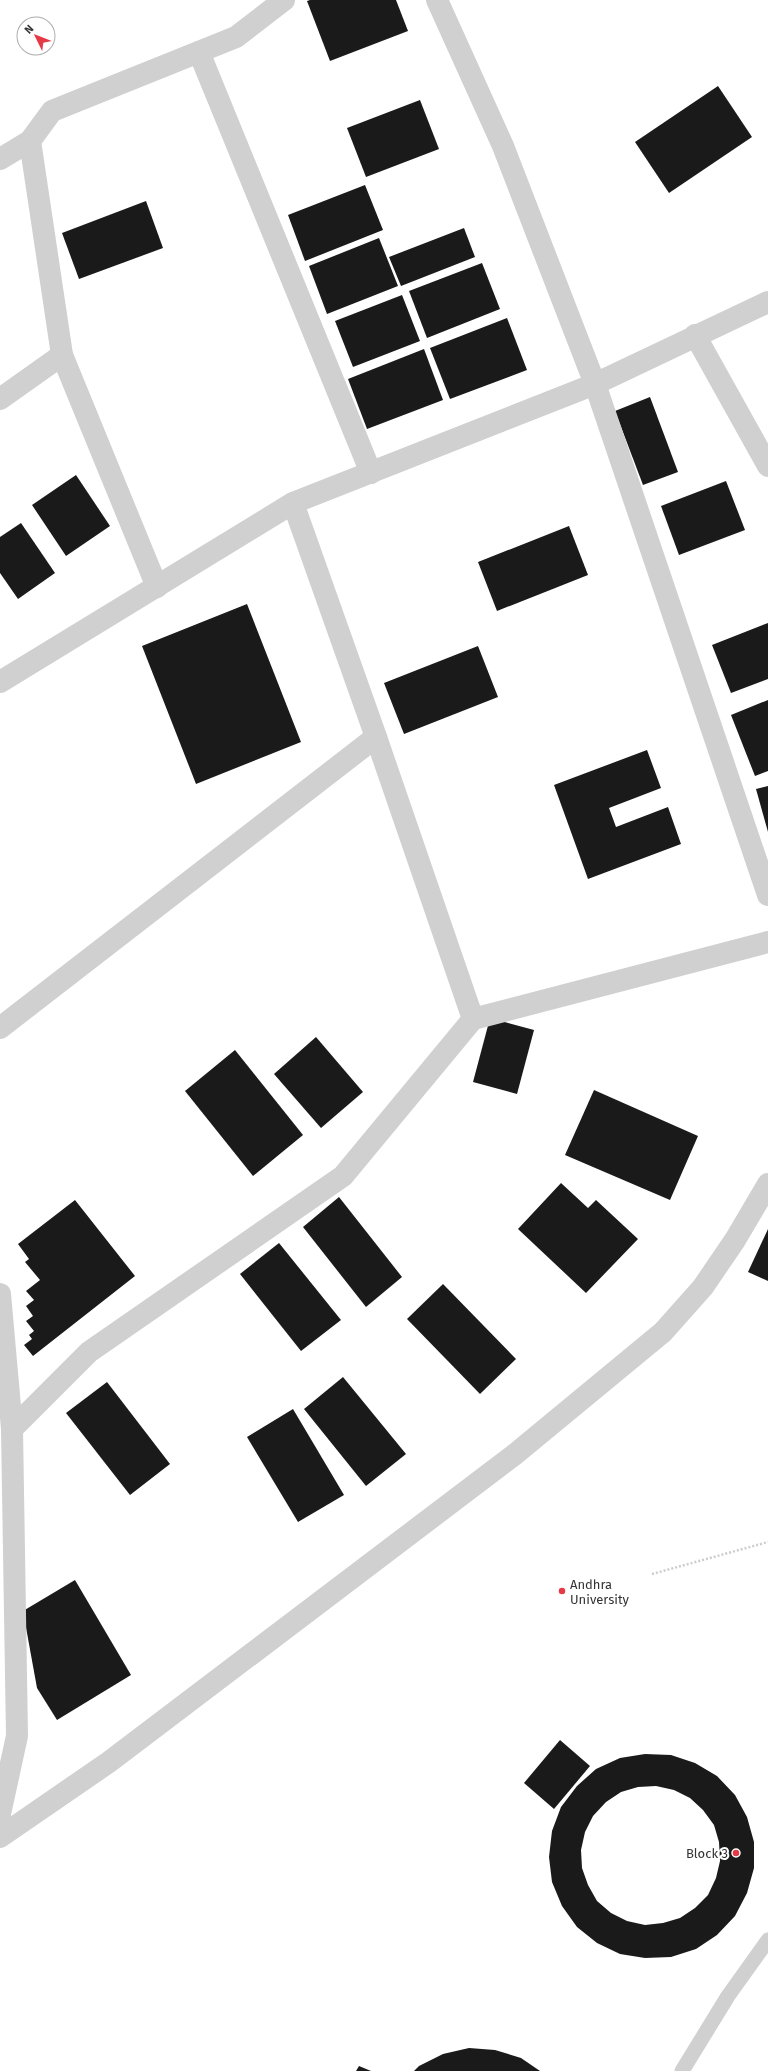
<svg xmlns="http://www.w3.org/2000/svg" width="768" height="2071" font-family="'Fira Sans',sans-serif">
  <rect width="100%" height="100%" fill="#fff"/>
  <g fill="#1a1a1a" fill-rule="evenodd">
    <polygon points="310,0 396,0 408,31 330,61 307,1"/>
    <polygon points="718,86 752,137 669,193 635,142"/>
    <polygon points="420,100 439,149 366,177 347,128"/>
    <polygon points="365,185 383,230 305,261 288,215"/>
    <polygon points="146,201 163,248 79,279 62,233"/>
    <polygon points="464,228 475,257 401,286 389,257"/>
    <polygon points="379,238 398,286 327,314 309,266"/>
    <polygon points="482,263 500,309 427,338 409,291"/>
    <polygon points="402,295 420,341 353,367 335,321"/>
    <polygon points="507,318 527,370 450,399 430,348"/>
    <polygon points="424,349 443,400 367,429 348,379"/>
    <polygon points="650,397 678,472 643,485 615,411"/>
    <polygon points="76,475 110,526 66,556 32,505"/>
    <polygon points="726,481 745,530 679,555 661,506"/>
    <polygon points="21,523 55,573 18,599 0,573 0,537"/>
    <polygon points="569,526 588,575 497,611 478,562"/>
    <polygon points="247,604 301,742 196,784 142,646"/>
    <polygon points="768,623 768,679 731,693 712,645"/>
    <polygon points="478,646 498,697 404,734 384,683"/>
    <polygon points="768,700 768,771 755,776 731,715"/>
    <polygon points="647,750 661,788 609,808 616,827 668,807 681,844 588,879 554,785"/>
    <polygon points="768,786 768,832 756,789"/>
    <polygon points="490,1018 534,1030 517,1094 473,1082"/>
    <polygon points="316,1037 363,1092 321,1128 274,1074"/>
    <polygon points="235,1050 303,1135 253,1176 185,1091"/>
    <polygon points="594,1090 698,1136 670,1200 565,1155"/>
    <polygon points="561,1183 588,1208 596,1200 638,1239 586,1293 518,1229"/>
    <polygon points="339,1197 402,1277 366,1307 303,1227"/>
    <polygon points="75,1200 135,1276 33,1356 24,1345 32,1339 29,1335 34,1331 26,1321 33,1316 26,1306 34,1300 26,1291 40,1280 25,1262 29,1259 18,1244"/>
    <polygon points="768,1229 768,1281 748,1272"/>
    <polygon points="279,1243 341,1320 301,1351 240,1274"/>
    <polygon points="443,1284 516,1359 480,1394 407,1319"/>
    <polygon points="343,1377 406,1454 366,1486 304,1409"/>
    <polygon points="107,1382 170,1464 130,1495 66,1413"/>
    <polygon points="293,1409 344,1495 298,1522 247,1437"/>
    <polygon points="75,1580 131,1675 57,1720 37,1688 23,1611"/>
    <polygon points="560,1740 590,1766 554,1809 524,1783"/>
    <path d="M645 1754 671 1755 695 1763 717 1776 735 1795 747 1817 754 1842V1868L747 1893 735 1916 717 1935 696 1949 671 1957 645 1958 620 1954 597 1943 577 1927 562 1906 552 1882 549 1857 552 1831 561 1807 577 1786 596 1769 620 1758ZM656 1786 674 1790 690 1798 703 1810 714 1825 719 1842 720 1861 716 1878 708 1895 695 1908 680 1918 663 1923 645 1925 627 1921 611 1913 597 1901 588 1885 582 1868 581 1850 585 1832 593 1816 606 1802 621 1792 638 1787Z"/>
    <polygon points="469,2048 495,2050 521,2058 540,2071 414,2071 419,2066 443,2054"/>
    <polygon points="359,2066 371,2071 356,2071"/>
  </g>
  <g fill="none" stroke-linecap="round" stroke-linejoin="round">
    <polyline stroke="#cdcdcd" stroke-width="2.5" stroke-dasharray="2 2" stroke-linecap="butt" points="652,1574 768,1542"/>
    <polyline stroke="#d0d0d0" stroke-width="15" points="682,2071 728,1996 768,1940"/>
    <g stroke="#d0d0d0" stroke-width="22">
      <polyline points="437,0 503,146 595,384 768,895"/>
      <polyline points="199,52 371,473"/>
      <polyline points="0,159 30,141 52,111 236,37 284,0"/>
      <polyline points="695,335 768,466"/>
      <polyline points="62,355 157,587"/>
      <polyline points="0,399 62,355 30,141"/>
      <polyline points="293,503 376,737 473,1019"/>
      <polyline points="0,682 293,503 595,384 768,302"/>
      <polyline points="0,1028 376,737"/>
      <polyline points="0,1294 12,1429"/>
      <polyline points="0,1814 17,1736 12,1429 89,1352 343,1176 473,1019 768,942"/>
      <polyline points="0,1837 109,1762 514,1455 663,1332 703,1287 735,1240 768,1184"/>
    </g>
  </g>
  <g fill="#e63946" stroke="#fff" stroke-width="1.5">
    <circle cx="562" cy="1591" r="4"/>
    <circle cx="736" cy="1853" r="4"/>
  </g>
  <g text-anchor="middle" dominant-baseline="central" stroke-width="4" stroke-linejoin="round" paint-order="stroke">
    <g font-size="13" fill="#333" stroke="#fff" text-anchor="start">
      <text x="570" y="1584">Andhra<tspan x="570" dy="15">University</tspan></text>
      <text x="728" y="1853" text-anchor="end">Block 3</text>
    </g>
  </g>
  <g transform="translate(36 36) rotate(313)"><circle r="19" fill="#ffffff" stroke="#adadad"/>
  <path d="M0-3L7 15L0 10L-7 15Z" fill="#e63946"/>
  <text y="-6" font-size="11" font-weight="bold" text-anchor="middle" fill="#333333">N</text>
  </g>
</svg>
